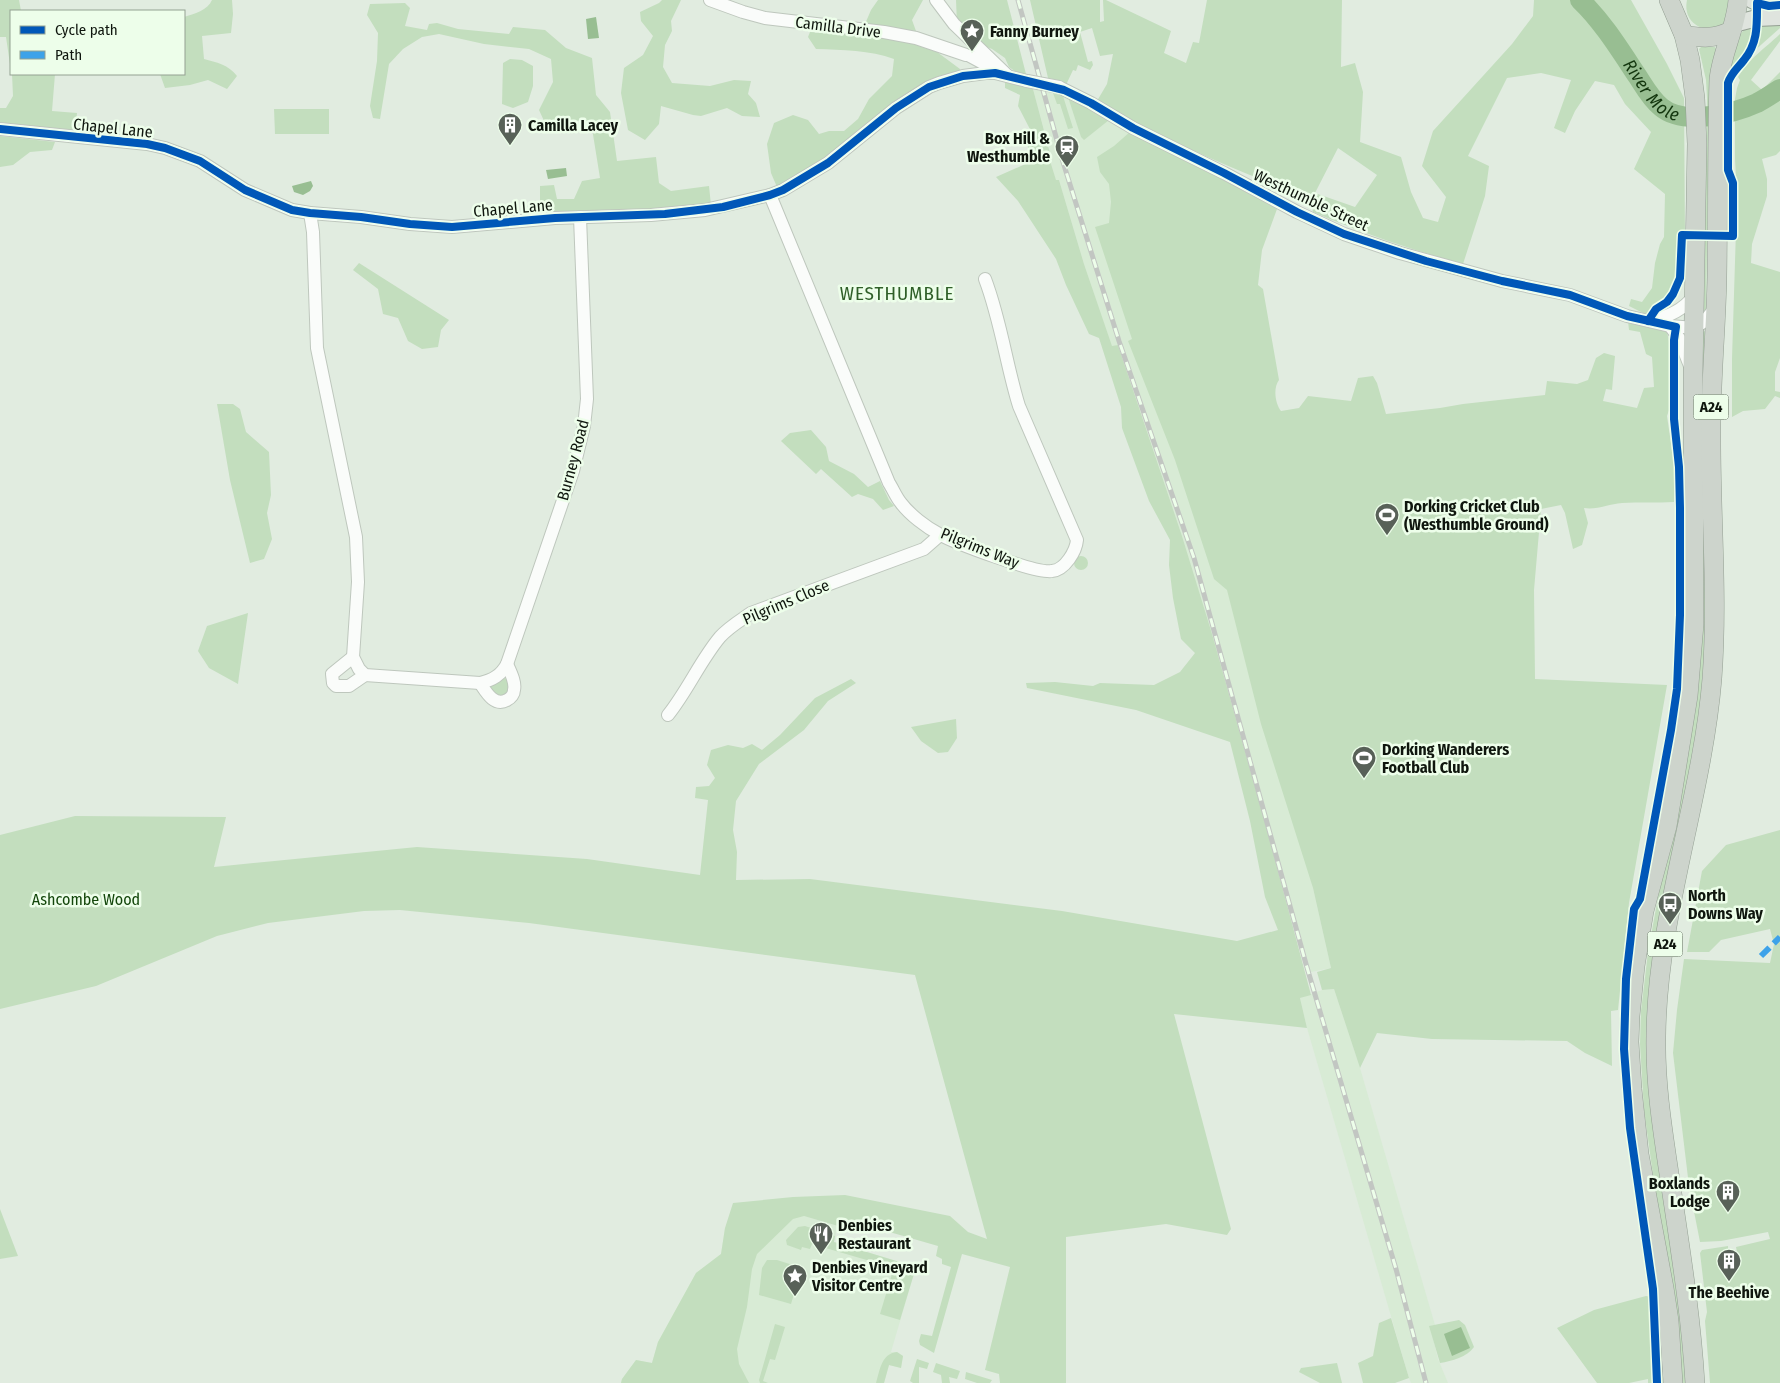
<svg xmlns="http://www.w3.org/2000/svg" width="1780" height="1383" font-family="'Fira Sans Condensed',sans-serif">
  <rect width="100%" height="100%" fill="#e1ece0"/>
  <g fill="#d8ebd5">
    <polygon points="1033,89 1068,97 1131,131 1313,888 1331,968 1306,973 1268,833 1182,536 1118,345 1112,347 1084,264 1059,180 1056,181 1048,153 1050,152"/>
    <polygon points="1334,989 1360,1068 1435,1325 1430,1326 1438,1359 1448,1383 1411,1383 1409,1378 1307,1028 1300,998 1322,990"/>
    <polygon points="804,1216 838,1226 834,1242 916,1267 891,1352 897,1352 903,1356 901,1368 889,1365 884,1383 621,1383 622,1379 636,1360 652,1363 658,1342 696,1273 721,1254 725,1228"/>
  </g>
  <g fill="#c3debe" fill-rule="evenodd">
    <polygon points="0,0 19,0 21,11 11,11 11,71 6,37 0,37"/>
    <path d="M212 0H232L233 14 231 33 202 36 204 59C216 62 229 65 237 76L227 89 208 80 190 85 165 88 160 74H184V17C194 14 208 10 212 0Z"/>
    <polygon points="662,0 681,0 671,21 672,31 665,45 663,67 672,83 710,86 734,80 751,81 748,94 756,103 760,117 742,116 727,108 701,116 693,115 661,106 659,124 645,140 628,130 621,93 624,68 643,55 653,36 641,21 640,12 659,3"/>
    <polygon points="878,0 923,0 912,20 916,31 865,24 871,10"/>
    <polygon points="956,0 1007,0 1026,74 1016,72 1009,67 1005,58 992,49 984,46 957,24"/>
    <path d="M1030 0H1100V22L1104 21 1103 0H1106L1171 31 1164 53 1186 63 1193 42 1199 43 1207 0H1342L1341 67 1355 63 1363 92 1360 142 1401 157 1411 192 1423 218 1438 222 1446 197 1422 166 1433 131 1512 44 1533 16 1534 0H1631L1667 64 1684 98 1685 240 1683 279 1676 296 1666 307 1645 314 1629 306 1631 299 1642 302 1652 288 1655 263 1660 244 1664 237 1665 194 1634 169 1651 132 1625 104 1614 85 1595 81 1575 111 1565 133 1554 128 1571 80 1541 73 1507 78 1468 156 1489 166 1485 196 1463 264C1412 250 1362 233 1313 212L1311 204 1314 194C1289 193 1268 182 1245 173 1194 152 1145 129 1097 101L1107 84 1113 54 1100 56 1092 28 1080 32 1088 62 1092 61 1093 65 1090 70 1078 65 1076 71 1073 70 1066 85 1058 80 1048 78ZM1338 148 1377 175 1355 207 1315 193Z"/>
    <path d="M1687 0H1731L1724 25C1705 36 1682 23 1687 0Z"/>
    <polygon points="405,3 410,8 405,26 427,30 429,24 437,23 458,29 509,34 513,27 545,30 566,48 592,58 596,95 610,112 617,161 656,157 659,183 671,191 709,186 711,205 687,209 540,213 540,186 554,185 557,199 574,199 582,181 600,178 591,122 571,120 545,123 539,110 553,82 551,59 529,49 484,44 439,34 422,37 403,49 389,64 380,119 373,118 370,106 377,61 378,33 367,15 370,4"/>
    <polygon points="1780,22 1780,28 1753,52 1759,36 1761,23"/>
    <path d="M1755 24C1754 49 1739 59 1726 78 1731 59 1732 31 1755 24Z"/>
    <path d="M810 32 871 36 913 44 937 52 960 69 959 73 827 160 777 187 771 173 767 144 774 123 793 115 808 120 819 134 829 131H844L858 119 869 99 892 76 894 59C870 50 842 50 816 49L808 37Z"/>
    <path d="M1780 34V41L1751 80 1762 90 1780 72V151L1776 155 1762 159 1767 179V196L1752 244 1751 263 1780 272V358L1775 372V391L1780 392V398L1775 396 1765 409 1743 411 1732 417V359L1737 197 1735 159V99L1737 88 1740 80 1738 77C1751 57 1763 50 1780 34Z"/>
    <polygon points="1701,47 1715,47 1716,49 1708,188 1706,310 1703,319 1700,311 1704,303 1707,98 1706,80 1699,49"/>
    <polygon points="510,59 522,60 533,66 533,86 528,102 513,108 502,104 503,63"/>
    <polygon points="12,74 55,74 52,111 77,113 75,134 0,125 0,108 6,108 13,96"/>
    <polygon points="1005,82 1033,89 1050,153 1048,154 1056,180 1059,180 1084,264 1112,346 1118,345 1182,536 1212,634 1268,833 1311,995 1300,998 1307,1028 1174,1014 1231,1229 1227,1235 1166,1224 1066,1237 1066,1383 1000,1383 999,1374 985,1370 1010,1267 962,1254 934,1353 920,1345 919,1341 921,1334 932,1336 951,1267 942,1264 942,1259 936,1256 938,1246 841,1218 838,1226 804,1216 793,1219 757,1254 752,1269 747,1307 737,1349 739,1364 749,1383 621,1383 622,1379 636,1360 652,1363 658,1342 696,1273 721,1254 725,1228 733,1203 793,1197 845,1195 950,1216 968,1232 987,1239 915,975 529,923 400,910 364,911 268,923 217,936 96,986 0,1009 0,835 75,816 226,817 214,867 417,847 587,859 700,875 708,800 695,798 696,787 709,786 715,778 707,765 711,750 728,745 743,748 752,744 762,750 780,735 815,698 851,679 856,683 828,701 804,730 759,764 736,801 733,830 737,852 736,880 810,879 1062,911 1237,941 1278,930 1265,897 1250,821 1230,742 1136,710 1027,688 1026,683 1055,682 1093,686 1100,683 1154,685 1180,672 1195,653 1181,639 1173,598 1169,565 1170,540 1149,501 1122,428 1121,407 1099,338 1089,334 1066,285 1056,259 1018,201 996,177 1030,162 1027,140 1034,137 1018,106 1020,95 1005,88"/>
    <polygon points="1053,93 1063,96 1073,128 1068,129 1060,104 1057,104"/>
    <polygon points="1068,97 1109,120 1084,140 1081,137"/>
    <polygon points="274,109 329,109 329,134 275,134"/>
    <path d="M1131 131 1218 174 1277 209 1262 250 1258 285 1263 289 1279 380C1273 388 1275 403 1281 411L1299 408 1308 396 1351 401 1358 378 1373 376 1377 383 1386 414 1440 408 1463 404 1545 395 1547 381 1577 384 1588 380 1596 358 1604 353 1615 356 1612 390 1606 389 1603 401 1637 408 1644 388 1654 387 1652 357 1646 354 1640 332 1629 330 1628 321 1663 328 1667 332 1669 341 1671 355 1672 401 1667 416 1675 471 1674 502C1657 503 1639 502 1622 503 1609 504 1597 510 1584 508L1588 523 1582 545 1573 549 1565 513 1561 505 1541 509 1534 590 1535 679 1667 685 1629 903 1618 1010 1611 1011 1612 1066 1585 1053 1567 1041 1432 1039 1377 1033 1360 1068 1334 989 1322 990 1317 972 1331 968 1313 888 1261 724 1227 590 1214 579 1175 460 1128 341 1132 339 1095 227 1109 223 1111 202 1109 184 1100 172 1097 157 1114 146Z"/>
    <polygon points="0,136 55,142 52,150 30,152 13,165 0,167"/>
    <polygon points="359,263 449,320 441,330 438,347 422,349 408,341 398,318 383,314 378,289 353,270"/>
    <polygon points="1705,331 1707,332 1705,685 1652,997 1689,1383 1679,1383 1663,1247 1644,1110 1640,1044 1641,1011 1648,952 1688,733 1700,333"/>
    <polygon points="217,404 233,404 240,409 246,432 269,452 271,495 267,513 272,539 264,559 250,563 230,480"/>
    <polygon points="811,430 826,447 829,461 854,474 868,487 880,481 889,500 894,506 883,510 873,499 858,494 852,497 821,469 816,474 781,441 790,433"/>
    <circle cx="1081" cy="563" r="7"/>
    <polygon points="248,613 239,676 238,684 209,668 198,651 207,626"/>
    <path d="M508 678 510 691 504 697 496 698 488 688C494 681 499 679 508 678Z"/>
    <polygon points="956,719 957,738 948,752 938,753 921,741 911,727"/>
    <polygon points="1780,830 1780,1383 1710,1383 1705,1321 1707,1312 1700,1253 1702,1250 1728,1246 1728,1253 1737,1252 1736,1247 1770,1239 1768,1232 1721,1241 1700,1242 1689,1186 1673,1053 1677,1010 1684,959 1770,963 1774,944 1770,929 1721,940 1709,952 1687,952 1702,871 1726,845"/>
    <polygon points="0,1209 18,1256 0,1259"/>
    <polygon points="805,1226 835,1236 834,1242 916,1267 900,1320 880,1314 892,1274 886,1272 887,1266 812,1244 810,1249 802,1247 801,1250 787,1245 786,1240 798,1227"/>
    <polygon points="767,1260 777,1260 796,1266 795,1269 801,1271 791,1304 759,1295 762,1268"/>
    <polygon points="1646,1296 1652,1297 1655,1301 1663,1383 1648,1383 1648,1379 1629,1383 1597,1383 1557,1328 1594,1310"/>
    <polygon points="1391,1318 1409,1378 1395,1383 1363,1383 1358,1363 1373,1356 1379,1323"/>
    <path d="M1459 1320 1465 1325 1474 1347C1467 1357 1452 1361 1440 1363L1429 1326Z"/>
    <polygon points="775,1324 785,1327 775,1360 770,1359 763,1381 768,1383 760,1383 759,1380"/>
    <path d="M897 1352 903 1356 901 1368 889 1365 884 1383H876C880 1370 881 1354 897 1352Z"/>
    <polygon points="917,1359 929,1363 927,1369 919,1367 919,1383 913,1383 910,1381"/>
    <polygon points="936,1363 960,1371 957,1379 949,1377 950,1383 942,1383 941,1375 933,1372"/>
    <polygon points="1337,1363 1342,1383 1320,1383 1299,1372 1301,1368"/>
    <polygon points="966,1372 992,1380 990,1383 977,1383 965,1379"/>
  </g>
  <g fill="#98be92">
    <polygon points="596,17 599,38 588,39 586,19"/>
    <polygon points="566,168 567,176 548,179 546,170"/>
    <polygon points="311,181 313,186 310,191 303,195 294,192 292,186"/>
    <polygon points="1461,1327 1470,1348 1452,1356 1444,1334"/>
  </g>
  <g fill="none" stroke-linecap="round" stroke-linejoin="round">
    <path stroke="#98be92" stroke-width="20" id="s1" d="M1580 0C1603 22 1620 50 1638 77 1645 88 1651 99 1661 107 1683 126 1733 114 1757 103 1765 99 1772 94 1780 89"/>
    <defs>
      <g id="minor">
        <polyline points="710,0 743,12 765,18 884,32 916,38 966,55"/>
        <polyline points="936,0 954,24 1008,76"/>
        <polyline points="970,56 983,63 995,73"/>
        <polyline points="1059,87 1091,103 1133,128 1224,173 1297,212 1344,234 1400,253 1502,281 1570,295 1627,316 1670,326 1694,328 1705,321 1715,308"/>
        <polyline points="0,129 147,144 165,148 200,161 245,190 292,210 310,213 361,217 410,224 452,227 555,218 651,215 705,210 770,195 783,190 828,163 896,108 929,87 939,83 963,76 986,73 995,73 1027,81"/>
        <path d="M770 195 889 483C893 489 896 497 901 503 910 515 926 527 939 534 955 543 1037 574 1052 571 1065 570 1076 551 1077 540L1019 406C1006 364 1001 321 985 279"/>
        <path d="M310 213 313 232 317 348 356 537 358 582 353 657 359 669 365 675 480 683C493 680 501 675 507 664L573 471 584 426 587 399 580 217"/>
        <path d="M1651 320C1669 317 1683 310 1694 296"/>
        <polyline points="1670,326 1679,338 1690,366"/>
        <polyline points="353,657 332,674 333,683 336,686 349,686 365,675"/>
        <path d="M480 683C486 692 494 707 507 700 511 698 514 694 514 690 516 682 510 671 507 664"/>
        <path d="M668 715C688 690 700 661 720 637 729 627 741 620 751 613L924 549 940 535"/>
      </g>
      <g id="major">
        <path d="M1752 0C1761 5 1770 7 1780 5"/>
        <polyline points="1734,24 1757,18 1780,17"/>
      </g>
      <g id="highway">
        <polyline points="1669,0 1684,35 1690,60 1695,98 1697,144 1693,373 1694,624 1688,696 1667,826 1644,911 1635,966 1630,1016 1629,1042 1632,1089 1639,1154 1664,1288 1669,1321 1673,1383"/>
        <path d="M1684 35C1702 38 1714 39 1731 31"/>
        <path d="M1695 1383C1691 1315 1680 1248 1670 1180 1663 1133 1655 1085 1656 1036 1657 915 1702 799 1712 679 1718 598 1711 522 1711 442 1710 387 1716 332 1717 277 1718 211 1717 145 1719 79 1722 52 1736 27 1738 0"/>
      </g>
    </defs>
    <use href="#minor" stroke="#bec7bd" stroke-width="14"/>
    <use href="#major" stroke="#939f92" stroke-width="18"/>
    <use href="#highway" stroke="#939f92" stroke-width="20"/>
    <use href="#minor" stroke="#fafcfa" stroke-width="12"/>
    <use href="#major" stroke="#dfe4de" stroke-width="16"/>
    <use href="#highway" stroke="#cdd4cc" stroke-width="19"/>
    <defs>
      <polyline id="rail" points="1018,0 1063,162 1119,341 1194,558 1306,964 1396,1269 1426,1383"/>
    </defs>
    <use href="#rail" stroke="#c2c6c2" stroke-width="5"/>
    <use href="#rail" stroke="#edfeea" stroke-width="3" stroke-dasharray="9" stroke-linecap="butt"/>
    <defs>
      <polyline id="minor-bridge" points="1027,81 1059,87"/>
    </defs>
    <use href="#minor-bridge" stroke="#bec7bd" stroke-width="14" stroke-linecap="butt"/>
    <use href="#minor-bridge" stroke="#fafcfa" stroke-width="12"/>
    <polyline stroke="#3da2e9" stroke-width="6" stroke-dasharray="12 6" stroke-linecap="butt" points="1761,956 1780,937"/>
    <defs>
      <g id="cycleway">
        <polyline points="0,129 147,144 165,148 200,161 245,190 292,210 310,213 361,217 410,224 452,227 555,218 665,214 723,207 770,195 783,190 828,163 896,108 929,87 963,76 995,73 1064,90 1091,103 1133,128 1224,173 1297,212 1344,234 1426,261 1502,281 1570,295 1627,316 1676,327 1674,340 1674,419 1679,467 1680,508 1680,615 1677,689 1671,730 1640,899 1634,909 1626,979 1624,1049 1630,1128 1653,1289 1657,1383"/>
        <path d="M1648 321 1656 309 1667 302 1673 294 1680 278 1682 235 1733 236V183L1728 170V83C1731 73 1738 68 1744 60 1758 43 1757 25 1757 3L1769 6 1780 5"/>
      </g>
    </defs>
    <use href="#cycleway" stroke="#edfeea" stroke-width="11"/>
    <use href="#cycleway" stroke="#0057b8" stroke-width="8"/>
  </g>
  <defs>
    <symbol id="sight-pin" viewBox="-11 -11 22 30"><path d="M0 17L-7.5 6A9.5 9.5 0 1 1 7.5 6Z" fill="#586158" stroke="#edfeea"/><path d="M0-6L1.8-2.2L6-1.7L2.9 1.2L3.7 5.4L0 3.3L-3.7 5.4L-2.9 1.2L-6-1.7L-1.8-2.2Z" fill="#fff"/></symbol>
    <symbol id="building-pin" viewBox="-11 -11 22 30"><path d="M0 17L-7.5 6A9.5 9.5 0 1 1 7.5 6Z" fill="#586158" stroke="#edfeea"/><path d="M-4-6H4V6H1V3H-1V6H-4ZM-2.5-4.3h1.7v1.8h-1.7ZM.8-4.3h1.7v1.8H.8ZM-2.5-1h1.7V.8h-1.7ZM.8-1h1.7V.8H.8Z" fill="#fff"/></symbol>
    <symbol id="station-pin" viewBox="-11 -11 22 30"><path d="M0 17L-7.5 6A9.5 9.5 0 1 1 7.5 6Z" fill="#586158" stroke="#edfeea"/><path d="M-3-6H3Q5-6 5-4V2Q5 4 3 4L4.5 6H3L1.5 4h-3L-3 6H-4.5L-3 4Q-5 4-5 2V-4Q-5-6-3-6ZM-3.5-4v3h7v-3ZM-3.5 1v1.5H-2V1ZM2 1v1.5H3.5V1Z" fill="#fff"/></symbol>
    <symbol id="stadium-pin" viewBox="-11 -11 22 30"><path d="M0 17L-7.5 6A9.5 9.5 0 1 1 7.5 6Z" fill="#586158" stroke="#edfeea"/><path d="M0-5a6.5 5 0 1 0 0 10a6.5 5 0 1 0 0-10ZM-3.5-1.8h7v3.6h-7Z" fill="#fff"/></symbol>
    <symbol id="bus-pin" viewBox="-11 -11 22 30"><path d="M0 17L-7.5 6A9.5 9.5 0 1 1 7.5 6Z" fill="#586158" stroke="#edfeea"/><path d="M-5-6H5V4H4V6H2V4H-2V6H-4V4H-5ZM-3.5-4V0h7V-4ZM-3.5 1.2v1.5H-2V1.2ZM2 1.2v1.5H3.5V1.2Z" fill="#fff"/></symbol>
    <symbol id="restaurant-pin" viewBox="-11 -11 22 30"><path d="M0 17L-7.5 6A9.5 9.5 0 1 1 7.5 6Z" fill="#586158" stroke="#edfeea"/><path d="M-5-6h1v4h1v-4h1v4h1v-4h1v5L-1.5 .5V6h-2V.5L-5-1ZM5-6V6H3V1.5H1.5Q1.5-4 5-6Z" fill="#fff"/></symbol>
  </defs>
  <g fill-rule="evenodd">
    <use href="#sight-pin" x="958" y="17" width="28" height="38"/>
    <use href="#building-pin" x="496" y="111" width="28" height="38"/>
    <use href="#station-pin" x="1053" y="133" width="28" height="38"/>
    <use href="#stadium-pin" x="1373" y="501" width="28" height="38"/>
    <use href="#stadium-pin" x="1350" y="744" width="28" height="38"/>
    <use href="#bus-pin" x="1656" y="890" width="28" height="38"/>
    <use href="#building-pin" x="1714" y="1178" width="28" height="38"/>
    <use href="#restaurant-pin" x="807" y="1220" width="28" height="38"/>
    <use href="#building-pin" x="1715" y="1247" width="28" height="38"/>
    <use href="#sight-pin" x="781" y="1262" width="28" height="38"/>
  </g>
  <g text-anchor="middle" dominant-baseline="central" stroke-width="5" stroke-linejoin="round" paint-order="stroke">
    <g fill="#edfeea" stroke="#525c50" stroke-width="1">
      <rect x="1693.5" y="394.5" width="35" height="25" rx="4"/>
      <rect x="1647.5" y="931.5" width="35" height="25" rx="4"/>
    </g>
    <g font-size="15" font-weight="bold" fill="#0f160e">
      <text x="1711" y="407">A24</text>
      <text x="1665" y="944">A24</text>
    </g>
    <g font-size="16" fill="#0f160e" stroke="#edfeea">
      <text transform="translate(838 27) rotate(7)">Camilla Drive</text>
      <text transform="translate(113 128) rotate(6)">Chapel Lane</text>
      <text transform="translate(1311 200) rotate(25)">Westhumble Street</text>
      <text transform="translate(513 208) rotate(-5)">Chapel Lane</text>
      <text transform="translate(573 460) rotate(-75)">Burney Road</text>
      <text transform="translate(980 548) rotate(22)">Pilgrims Way</text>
      <text transform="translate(786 602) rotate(-23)">Pilgrims Close</text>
    </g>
    <g font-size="16" font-weight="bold" fill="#0f160e" stroke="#edfeea" text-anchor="start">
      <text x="990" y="31">Fanny Burney</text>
      <text x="528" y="125">Camilla Lacey</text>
      <text x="1050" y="138" text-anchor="end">Box Hill &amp;<tspan x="1050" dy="18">Westhumble</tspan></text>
      <text x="1404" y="506">Dorking Cricket Club<tspan x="1404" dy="18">(Westhumble Ground)</tspan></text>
      <text x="1382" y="749">Dorking Wanderers<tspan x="1382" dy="18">Football Club</tspan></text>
      <text x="1688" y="895">North<tspan x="1688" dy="18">Downs Way</tspan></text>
      <text x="1710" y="1183" text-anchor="end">Boxlands<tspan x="1710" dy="18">Lodge</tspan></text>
      <text x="838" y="1225">Denbies<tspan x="838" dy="18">Restaurant</tspan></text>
      <text x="812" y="1267">Denbies Vineyard<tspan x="812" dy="18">Visitor Centre</tspan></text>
      <text x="1729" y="1292" text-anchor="middle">The Beehive</text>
    </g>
    <g font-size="16" fill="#13460b" stroke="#edfeea">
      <text x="86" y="899">Ashcombe Wood</text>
    </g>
    <g font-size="18" font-style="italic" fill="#13360e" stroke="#edfeea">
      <text stroke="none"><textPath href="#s1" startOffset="116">River Mole</textPath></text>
    </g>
    <g font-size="19" letter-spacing="1" fill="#2f5f28" stroke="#edfeea">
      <text x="897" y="293">WESTHUMBLE</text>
    </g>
  </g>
  <rect x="10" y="10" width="175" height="65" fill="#edfeea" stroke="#94a192"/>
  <rect x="20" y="26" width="25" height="8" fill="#0057b8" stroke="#94a192"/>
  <text x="55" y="35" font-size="15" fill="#0f160e">Cycle path</text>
  <rect x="20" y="51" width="25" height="8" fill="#3da2e9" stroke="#94a192"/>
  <text x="55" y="60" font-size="15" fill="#0f160e">Path</text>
</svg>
